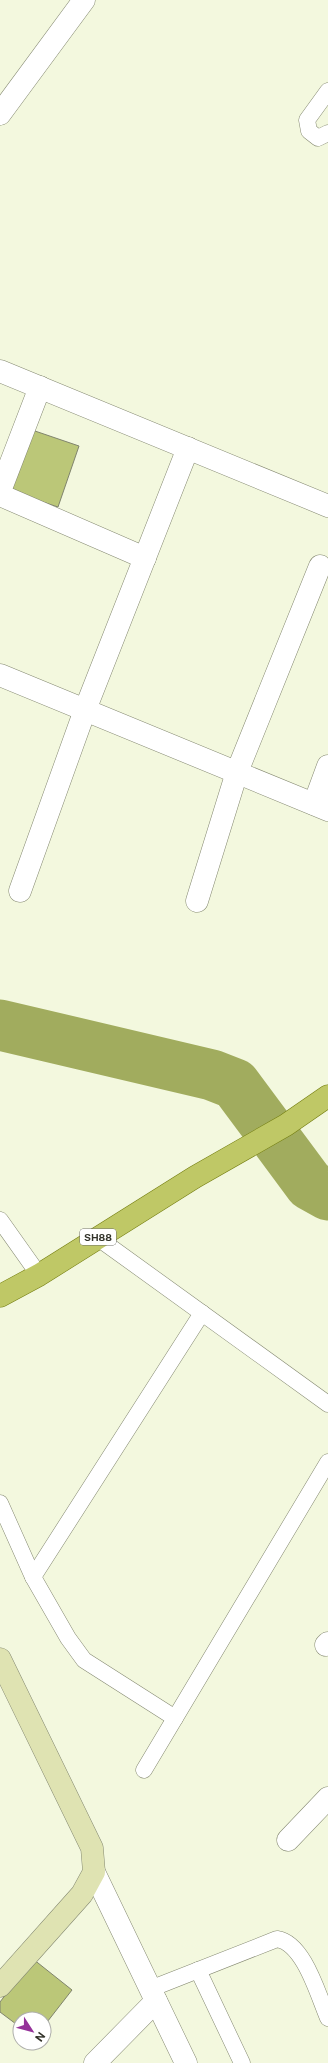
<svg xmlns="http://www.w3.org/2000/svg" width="328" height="2063" font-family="'Public Sans',sans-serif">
  <rect width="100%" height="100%" fill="#f3f8de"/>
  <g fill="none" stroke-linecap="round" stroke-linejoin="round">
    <polyline stroke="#a1ac5e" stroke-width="51" points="0,1025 212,1075 235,1084 310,1185 328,1195"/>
  </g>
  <g fill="#bbc778" stroke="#80846d">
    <polygon points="32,430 79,446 58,507 10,491"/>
    <polygon points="33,1959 72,1990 44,2026 44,2019 20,2019 20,2027 0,2012 0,2002"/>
  </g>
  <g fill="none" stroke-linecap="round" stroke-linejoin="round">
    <defs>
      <g id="lane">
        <polyline points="328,91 307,120 309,131 318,138 328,133"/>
        <polyline points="0,1220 39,1275"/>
        <polyline points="98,1238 328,1404"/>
        <polyline points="0,1503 33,1577 68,1638 84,1660 175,1718"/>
        <polyline points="33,1577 202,1313"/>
        <polyline points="144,1770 328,1462"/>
        <polyline points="198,1970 242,2063"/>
        <path d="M150 1989 277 1939C304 1943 318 1995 328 2018"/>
      </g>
      <g id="street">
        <polyline points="0,114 84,0"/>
        <polyline points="0,371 328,506"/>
        <polyline points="0,491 40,387"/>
        <polyline points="0,495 145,558"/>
        <polyline points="0,675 328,810"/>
        <polyline points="314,804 328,766"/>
        <polyline points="20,891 85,710 188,448"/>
        <polyline points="197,901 237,772 320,566"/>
        <polyline points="326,1645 328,1643"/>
        <polyline points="288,1840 328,1798"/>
        <polyline points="94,1872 186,2063"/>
        <polyline points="95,2063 156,2001"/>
      </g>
      <polyline id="secondary" points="0,1659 92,1848 94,1872 82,1894 0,1986"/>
      <polyline id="primary" points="0,1296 39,1275 195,1177 286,1125 328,1096"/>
    </defs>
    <use href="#lane" stroke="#858972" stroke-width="17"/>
    <use href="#street" stroke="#858972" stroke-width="23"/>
    <use href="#secondary" stroke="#858972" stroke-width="23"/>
    <use href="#primary" stroke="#737c0f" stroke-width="23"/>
    <use href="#lane" stroke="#fff" stroke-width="16"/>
    <use href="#street" stroke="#fff" stroke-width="22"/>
    <use href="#secondary" stroke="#dfe3b2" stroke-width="22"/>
    <use href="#primary" stroke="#bfc866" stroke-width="22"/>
  </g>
  <g text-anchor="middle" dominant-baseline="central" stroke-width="3" stroke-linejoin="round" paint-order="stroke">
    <rect fill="#fff" stroke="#70716a" stroke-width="1" x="80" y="1229" width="36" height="16" rx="3"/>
    <g font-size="10" font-weight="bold" fill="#33342a">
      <text x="98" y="1237">SH88</text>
    </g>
  </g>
  <g transform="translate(32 2031) rotate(126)"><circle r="19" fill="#ffffff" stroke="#adaeaa"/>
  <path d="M0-3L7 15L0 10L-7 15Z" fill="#943299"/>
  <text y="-6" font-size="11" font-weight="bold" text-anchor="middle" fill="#33342a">N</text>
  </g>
</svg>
